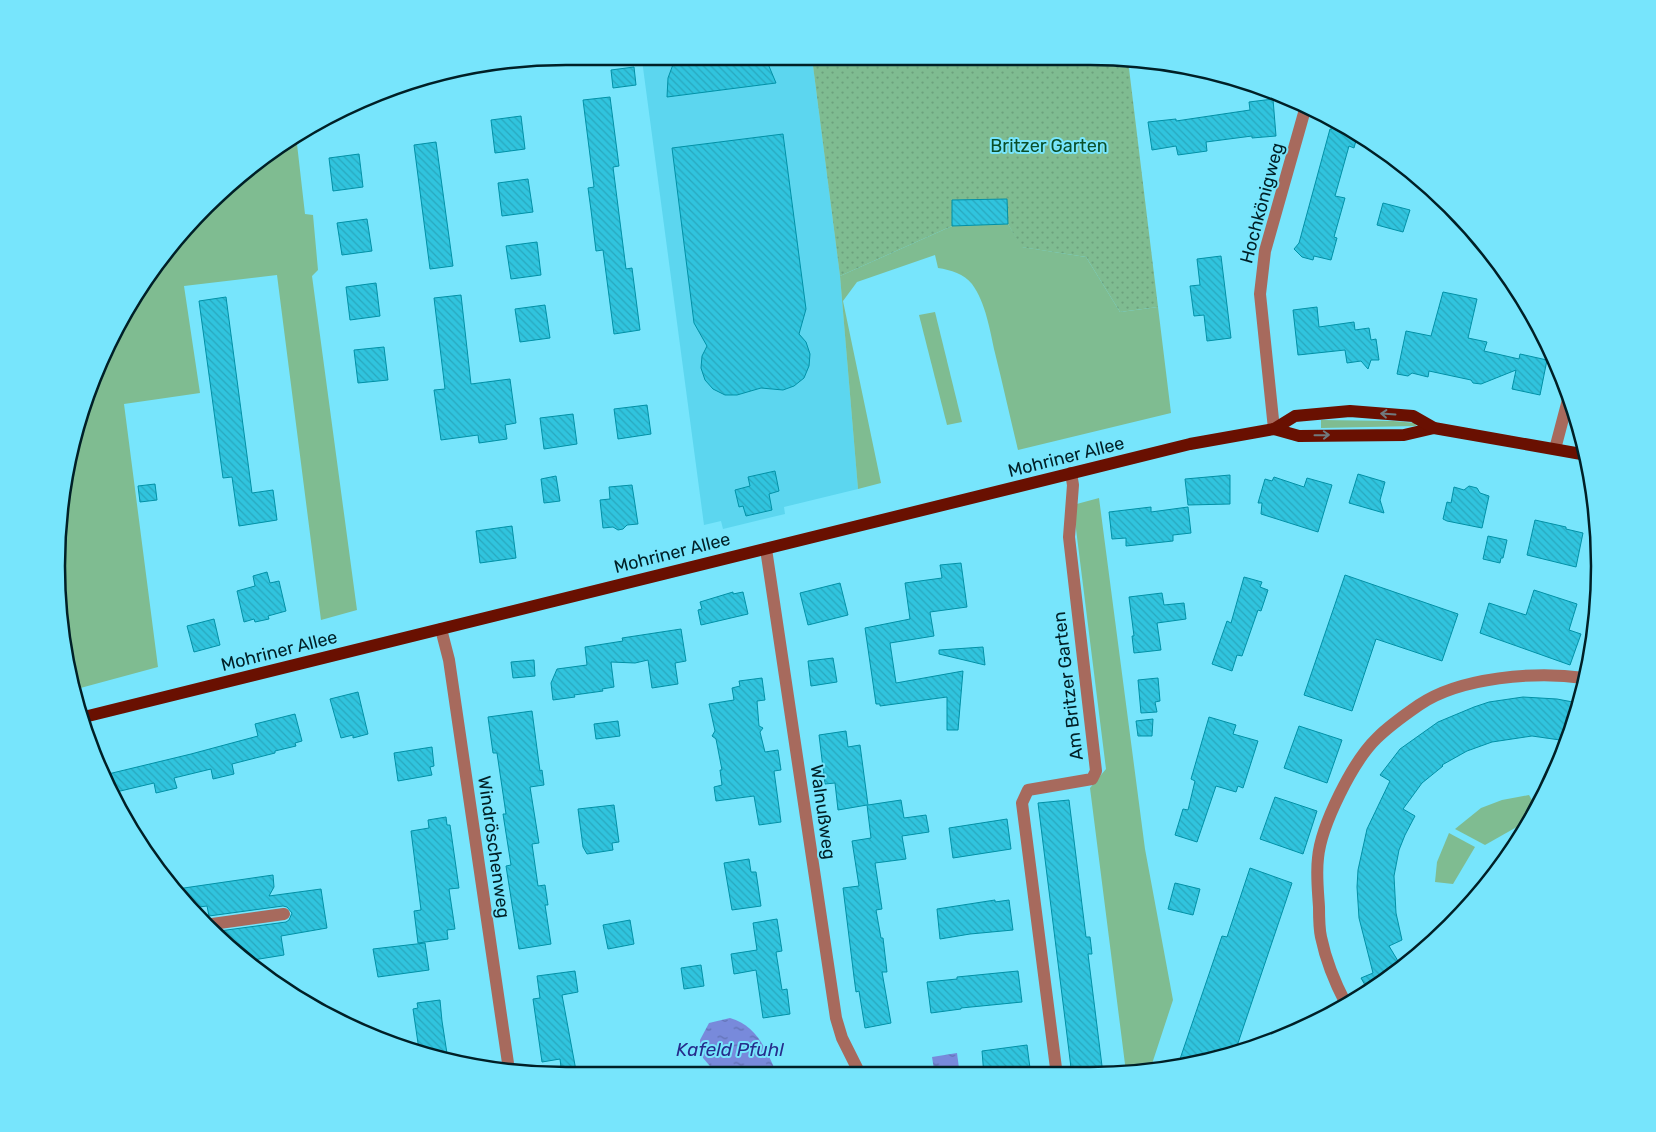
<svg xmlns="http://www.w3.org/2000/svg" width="1656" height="1132" font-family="Rubik,sans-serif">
  <defs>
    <pattern id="garden-dots" width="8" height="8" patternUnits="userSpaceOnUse" patternTransform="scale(1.25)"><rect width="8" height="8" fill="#7fbc91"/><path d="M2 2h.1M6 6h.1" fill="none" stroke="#6ca17d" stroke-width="1.8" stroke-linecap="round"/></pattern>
    <pattern id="water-ripples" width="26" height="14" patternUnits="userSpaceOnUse" patternTransform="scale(1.25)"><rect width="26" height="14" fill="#788adb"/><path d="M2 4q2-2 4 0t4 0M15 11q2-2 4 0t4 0" fill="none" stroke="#6070b2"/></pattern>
    <pattern id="building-back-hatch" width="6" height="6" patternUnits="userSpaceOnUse" patternTransform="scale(1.25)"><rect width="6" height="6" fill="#30c4de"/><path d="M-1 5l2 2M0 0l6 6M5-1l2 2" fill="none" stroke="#29a8be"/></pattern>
  </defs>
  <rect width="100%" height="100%" fill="#77e5fc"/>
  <polygon fill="#5cd6ef" points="812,58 840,276 858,489 784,507 785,514 723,529 721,521 704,525 642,60"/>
  <g fill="#7fbc91">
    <polygon points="297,135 303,140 297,144 305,214 313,215 318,270 312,276 357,610 321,620 277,275 184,286 200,393 124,404 158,667 73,690 66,666 57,532 74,434 95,371 162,255 206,205 283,142"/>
    <path d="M1008 224 1022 247 1086 257 1120 312 1158 307 1171 413 1018 450C1010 417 1003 385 995 353 990 331 986 303 972 284 964 274 951 270 938 268L935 255 857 282 843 301 881 483 858 489 840 276 952 226Z"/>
    <polygon points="935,312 962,422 947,425 919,315"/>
    <polygon points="1321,420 1393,421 1415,423 1416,426 1321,428"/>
    <polygon points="1099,498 1145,849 1173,1000 1150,1070 1126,1072 1090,788 1106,769 1073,505"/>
    <polygon points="1529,795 1536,807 1529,820 1485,845 1455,829 1481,808 1502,800"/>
    <polygon points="1449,833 1475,847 1453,884 1435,882 1437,862"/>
  </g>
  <polygon fill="url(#garden-dots)" points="1090,56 1128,60 1158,307 1120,312 1086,257 1021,247 1008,224 952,226 840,276 812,58"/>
  <g fill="url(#water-ripples)">
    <path d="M730 1018C755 1025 766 1048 775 1070L760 1076H722L716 1073 703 1058 700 1048V1040L709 1023Z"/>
    <polygon points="957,1053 960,1076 935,1076 932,1057"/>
  </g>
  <g fill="url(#building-back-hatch)" stroke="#0191a7">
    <polygon points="675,59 766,59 776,83 667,97 668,78"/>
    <polygon points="634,67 636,85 613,88 611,70"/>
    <polygon points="610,97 619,166 613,167 626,269 632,268 640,330 614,334 603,250 596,251 591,210 588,188 594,187 583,100"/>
    <polygon points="1273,99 1276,136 1252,138 1252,136 1206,142 1207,151 1178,155 1176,146 1152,150 1148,122 1176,119 1176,121 1250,110 1249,102"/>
    <polygon points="521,116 525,149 495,153 491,120"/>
    <polygon points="1334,120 1358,133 1354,148 1349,146 1335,196 1345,198 1334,237 1337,238 1331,260 1314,256 1313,260 1302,257 1294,249 1299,243 1330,129 1332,129"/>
    <polygon points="783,134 806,309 799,334 806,342 810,354 809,366 804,378 794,386 783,390 761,388 737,395 725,395 713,389 705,380 701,368 702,356 707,346 694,323 672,148"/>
    <polygon points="436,142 453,266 430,269 414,145"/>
    <polygon points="359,154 363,187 333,191 329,158"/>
    <polygon points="528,179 533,212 502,216 498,183"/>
    <polygon points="1007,199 1008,224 952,226 952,200"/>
    <polygon points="1383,203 1410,210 1403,232 1377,225"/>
    <polygon points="367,219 372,251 342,255 337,223"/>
    <polygon points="537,242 541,275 511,279 506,246"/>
    <polygon points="1221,256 1231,338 1207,341 1204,315 1194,316 1190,286 1200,285 1197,259"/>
    <polygon points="376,283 380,316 350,320 346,287"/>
    <polygon points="1443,292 1477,299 1468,338 1487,342 1484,351 1519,359 1520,354 1547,360 1540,395 1512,389 1516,370 1481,384 1473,383 1471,380 1429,371 1428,377 1412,373 1408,376 1397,374 1406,331 1431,336"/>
    <polygon points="461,295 471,384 510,379 516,423 505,425 507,439 479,443 478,435 441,440 434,390 445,389 434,298"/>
    <polygon points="226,297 252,493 273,490 277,520 239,526 232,477 223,478 199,301"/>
    <polygon points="545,305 550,338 520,342 515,309"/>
    <polygon points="1317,307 1319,327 1354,322 1355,330 1369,328 1371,340 1376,339 1379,360 1371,360 1368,369 1361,361 1347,363 1345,350 1298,355 1293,310"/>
    <polygon points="384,347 388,380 358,383 354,350"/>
    <polygon points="647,405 651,434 618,439 614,409"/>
    <polygon points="573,414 577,444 544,449 540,418"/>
    <polygon points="775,471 779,491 769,494 772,510 746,516 743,506 739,507 735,490 750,486 748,477"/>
    <polygon points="1358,474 1385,482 1380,500 1384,513 1349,503"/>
    <polygon points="1230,475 1230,504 1188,505 1185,479"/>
    <polygon points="556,476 560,501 544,503 541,479"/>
    <polygon points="1274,477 1304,487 1307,478 1332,485 1318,532 1261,514 1262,503 1258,503 1265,479 1272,481"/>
    <polygon points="155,484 157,500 140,502 138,486"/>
    <polygon points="632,485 638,524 627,525 623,529 618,530 613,527 603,528 600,500 610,499 609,487"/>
    <polygon points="1469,486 1477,488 1480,493 1489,496 1482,528 1447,521 1443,519 1447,502 1451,503 1454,487 1464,490"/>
    <polygon points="1151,507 1151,512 1188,507 1191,533 1173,535 1173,541 1126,546 1126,538 1112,539 1109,512"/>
    <polygon points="1535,520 1566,527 1566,529 1583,533 1576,567 1527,555"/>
    <polygon points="512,526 516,558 480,563 476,531"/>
    <polygon points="1488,536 1507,540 1503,558 1501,558 1500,563 1483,559"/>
    <polygon points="961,563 967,607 930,612 934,636 890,643 896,683 963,671 958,730 947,730 947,697 880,706 880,704 876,704 865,628 910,619 905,583 942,578 940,565"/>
    <polygon points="267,572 270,583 279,581 286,611 268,616 269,619 255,622 254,619 244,622 237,591 255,586 253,576"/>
    <polygon points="1345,575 1458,614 1442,661 1376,639 1352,711 1304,695"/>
    <polygon points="1244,577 1262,582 1260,587 1268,590 1261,611 1258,610 1242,656 1237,655 1232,671 1212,664 1227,621 1231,623"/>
    <polygon points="840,583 848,615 808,625 800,593"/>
    <polygon points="1534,590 1577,604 1569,630 1581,634 1570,665 1480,633 1489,603 1526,615"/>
    <polygon points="733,592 733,594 743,592 748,614 701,625 698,610 702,609 700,602"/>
    <polygon points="1162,593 1164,605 1184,603 1186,619 1157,623 1161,650 1134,653 1132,636 1134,636 1129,597"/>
    <polygon points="214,619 220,645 194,652 187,626"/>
    <polygon points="681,629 686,661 675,663 678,684 652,688 648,660 635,663 611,662 614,687 602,689 603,691 574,695 575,697 553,700 551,683 557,669 587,665 585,647 623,641 622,638"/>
    <polygon points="983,647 985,665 939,654 939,650"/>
    <polygon points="833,658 837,682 811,686 808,661"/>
    <polygon points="534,660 535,676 513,678 511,662"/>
    <polygon points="762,678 765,700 757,701 759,726 763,728 760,732 765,752 778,750 781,770 774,771 781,822 759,825 754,796 716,801 714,787 722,785 720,770 722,770 716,739 712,736 715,731 709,704 734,700 732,688 740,686 739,681"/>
    <polygon points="1158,678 1160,701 1155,702 1157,712 1141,713 1138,680"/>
    <polygon points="358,692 368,734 353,738 353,735 341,738 330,699"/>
    <polygon points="1523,697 1557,699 1578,703 1567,741 1532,736 1492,742 1467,751 1442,765 1443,766 1422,783 1403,809 1415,816 1405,835 1399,850 1394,876 1396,913 1402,940 1389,946 1398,961 1402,959 1405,964 1369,992 1361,978 1373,973 1359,918 1357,887 1358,870 1367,829 1390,781 1380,775 1400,749 1438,722 1474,707 1489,702"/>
    <polygon points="532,711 540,771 542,770 544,785 530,787 539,843 532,844 538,886 545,885 548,905 545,905 551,944 519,949 506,866 511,865 503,814 506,814 497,753 493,753 488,717"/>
    <polygon points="295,714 302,741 295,743 296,746 275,751 275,753 232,764 234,774 213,779 211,769 174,778 177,788 156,793 154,783 112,793 104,775 191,754 258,736 255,724"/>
    <polygon points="1209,717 1236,725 1233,734 1258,741 1243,788 1238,786 1236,792 1216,786 1197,842 1175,835 1183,809 1188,810 1195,781 1191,779"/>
    <polygon points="1153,719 1152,736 1138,736 1136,721"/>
    <polygon points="618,721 620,736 596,739 594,724"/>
    <polygon points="1299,726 1342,740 1327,783 1284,768"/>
    <polygon points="846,731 848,747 860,745 868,805 901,800 904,818 926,815 929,832 902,836 906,859 875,863 882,909 876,910 881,938 883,938 887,972 882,972 891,1023 865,1028 859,991 856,992 854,977 843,888 859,886 852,841 871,838 867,805 838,810 835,783 825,784 819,735"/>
    <polygon points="432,747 434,766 430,767 432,775 398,781 394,753"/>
    <polygon points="1275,797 1317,811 1303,854 1260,839"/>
    <polygon points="1069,800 1086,937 1090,937 1091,945 1092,954 1088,954 1103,1074 1072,1076 1066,1027 1038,803"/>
    <polygon points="614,805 619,842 612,843 613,850 587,854 583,847 578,809"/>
    <polygon points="446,817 447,825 450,825 459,888 449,889 455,929 447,930 448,939 418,943 414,911 421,910 411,831 429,828 428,820"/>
    <polygon points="1007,819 1011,849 953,858 949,828"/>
    <polygon points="749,859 751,872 756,872 761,906 732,910 724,863"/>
    <polygon points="1250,868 1292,883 1235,1052 1195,1064 1180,1059 1222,936 1227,937"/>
    <polygon points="273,875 274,887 269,896 321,889 324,909 327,928 281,936 284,955 247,961 212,932 286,922 289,920 292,913 287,907 283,906 209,916 207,906 191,908 177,889"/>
    <polygon points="1175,883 1200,889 1193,915 1168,909"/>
    <polygon points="995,900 995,902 1009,900 1013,930 970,934 940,939 937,909"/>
    <polygon points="777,919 782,951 776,952 782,990 787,989 790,1014 763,1018 756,970 734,974 731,954 757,950 753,923"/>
    <polygon points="630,920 634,944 608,949 603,925"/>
    <polygon points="425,943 429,970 378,977 373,949"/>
    <polygon points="701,965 704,986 684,989 681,968"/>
    <polygon points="575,971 578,992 562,995 577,1076 562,1075 560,1059 542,1062 533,999 540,998 537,976"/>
    <polygon points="1018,971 1022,1002 961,1008 961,1009 931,1013 927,982 957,979 957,977"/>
    <polygon points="440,1000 442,1021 448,1060 419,1050 413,1009 418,1008 417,1003"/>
    <polygon points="1027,1045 1031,1076 984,1076 982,1051"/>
  </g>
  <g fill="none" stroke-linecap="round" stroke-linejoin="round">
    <g stroke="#a76a5d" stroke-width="12">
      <polyline points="1274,429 1260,294 1265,251 1306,106"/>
      <polyline points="1555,449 1569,396"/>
      <polyline points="766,549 836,1018 842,1038 861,1076"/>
      <polyline points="441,629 449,660 509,1070"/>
      <polyline points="205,925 284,914"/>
      <path d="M1346 1004C1335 983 1326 961 1321 937 1319 928 1319 917 1319 907 1318 891 1316 874 1318 858 1321 825 1353 761 1377 738 1388 727 1406 714 1419 705 1460 677 1536 671 1584 678L1591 657"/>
      <polyline points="1057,1076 1022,803 1028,790 1092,779 1096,771 1069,537 1073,485 1071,473"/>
    </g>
    <g stroke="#691001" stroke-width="12">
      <polyline points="1274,429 1299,436 1404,435 1434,428"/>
      <polyline points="80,718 1190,444 1274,429 1295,416 1350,411 1413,416 1434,428 1587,455"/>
    </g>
  </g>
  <defs><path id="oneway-shaft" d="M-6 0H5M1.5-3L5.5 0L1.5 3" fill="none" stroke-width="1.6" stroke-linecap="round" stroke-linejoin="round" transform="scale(1.25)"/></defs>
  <g stroke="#707a7e">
    <use href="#oneway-shaft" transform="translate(1388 414) rotate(-176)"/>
    <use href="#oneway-shaft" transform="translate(1322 435) rotate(-1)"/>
  </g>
  <g text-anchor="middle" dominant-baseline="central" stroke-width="4" stroke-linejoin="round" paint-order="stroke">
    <g font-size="18" fill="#0b4f29" stroke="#77e5fc">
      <text x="1049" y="146">Britzer Garten</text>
    </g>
    <g font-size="18" fill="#002027" stroke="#77e5fc">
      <text transform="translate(1262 203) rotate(-75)">Hochkönigweg</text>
      <text transform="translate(1066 457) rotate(-14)">Mohriner Allee</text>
      <text transform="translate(672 553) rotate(-14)">Mohriner Allee</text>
      <text transform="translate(279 651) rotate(-14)">Mohriner Allee</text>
      <text transform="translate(1068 686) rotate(-97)">Am Britzer Garten</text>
      <text transform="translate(823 812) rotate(82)">Walnußweg</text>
      <text transform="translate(494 847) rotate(82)">Windröschenweg</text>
    </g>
    <g font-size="19" font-style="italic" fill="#262d8b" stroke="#77e5fc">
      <text x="730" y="1049">Kafeld Pfuhl</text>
    </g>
  </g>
  <path d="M0 0H1656V1132H0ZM566 65H1090A501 501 0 0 1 1591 566V566A501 501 0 0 1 1090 1067H566A501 501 0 0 1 65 566V566A501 501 0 0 1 566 65Z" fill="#77e5fc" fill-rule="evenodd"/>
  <path fill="none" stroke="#002027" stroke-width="2.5" d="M566 65H1090A501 501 0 0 1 1591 566V566A501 501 0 0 1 1090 1067H566A501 501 0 0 1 65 566V566A501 501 0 0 1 566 65Z"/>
</svg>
